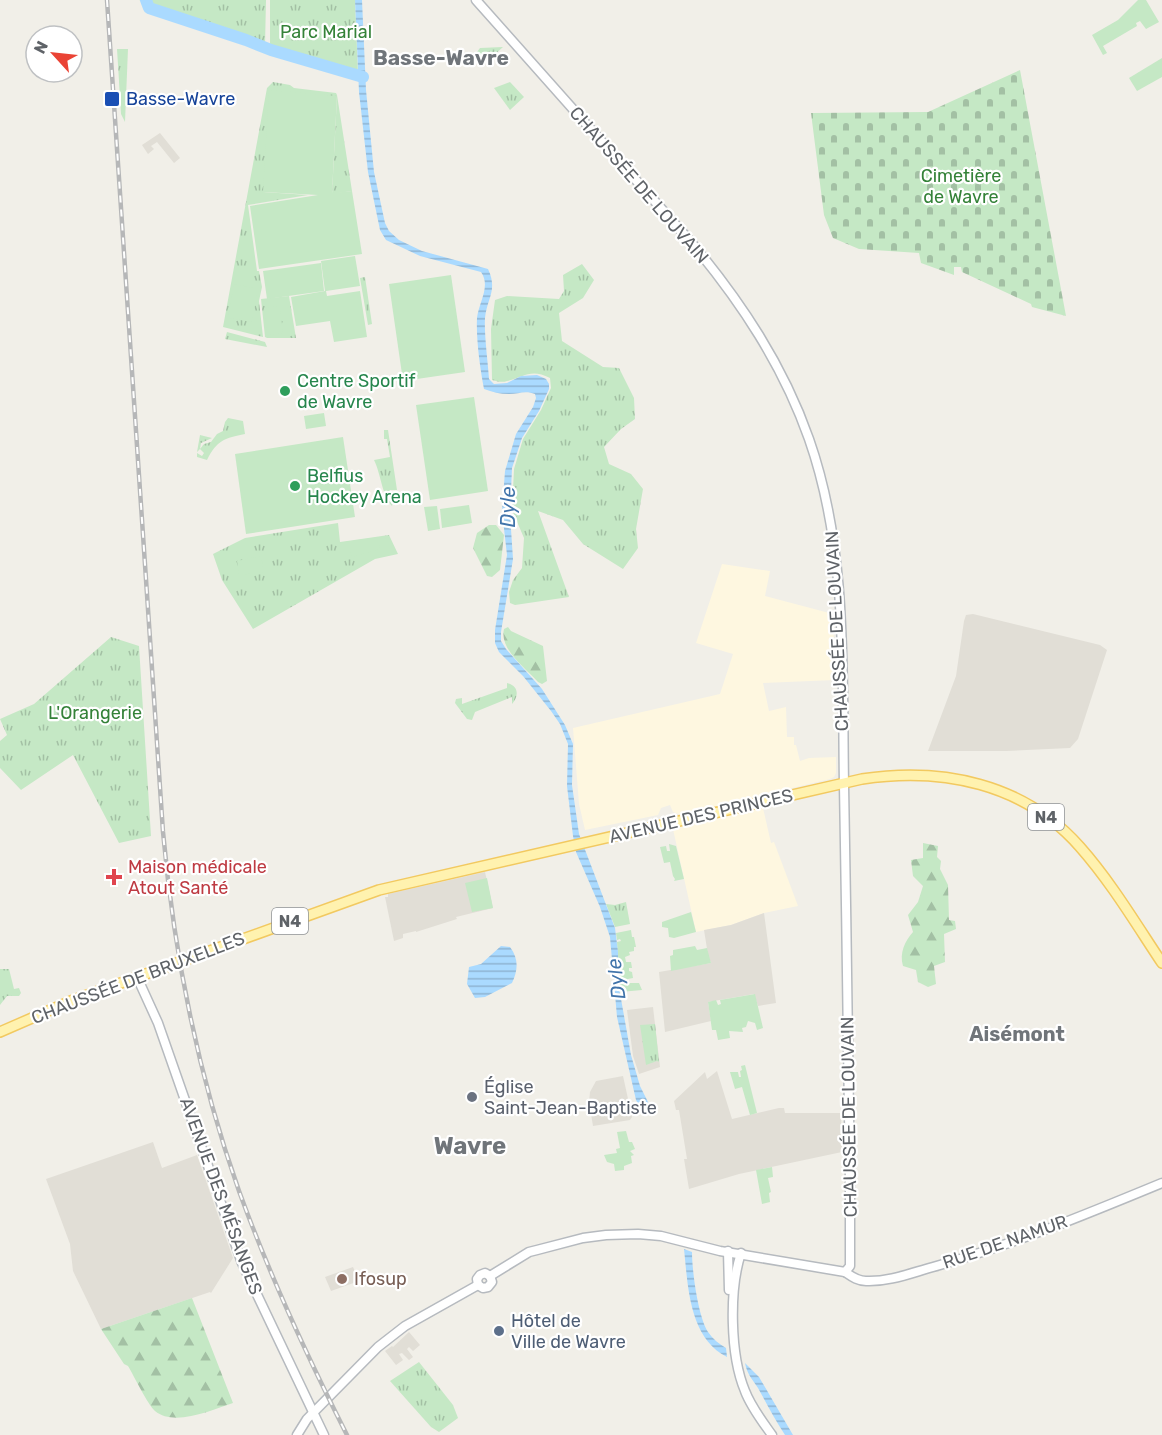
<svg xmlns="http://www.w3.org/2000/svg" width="1162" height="1435" font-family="Rubik,sans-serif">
  <defs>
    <pattern id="grass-tufts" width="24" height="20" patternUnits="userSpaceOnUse" patternTransform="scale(1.5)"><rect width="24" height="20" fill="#c5e8c5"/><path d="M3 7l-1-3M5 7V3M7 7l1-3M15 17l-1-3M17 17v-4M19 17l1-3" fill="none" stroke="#a3c0a4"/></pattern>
    <pattern id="forest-firs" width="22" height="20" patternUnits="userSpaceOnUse" patternTransform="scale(1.5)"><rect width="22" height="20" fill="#c5e8c5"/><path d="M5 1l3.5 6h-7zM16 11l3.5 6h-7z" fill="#a3c0a4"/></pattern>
    <pattern id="cemetery-stones" width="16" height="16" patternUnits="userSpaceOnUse" patternTransform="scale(1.5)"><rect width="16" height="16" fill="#c5e8c5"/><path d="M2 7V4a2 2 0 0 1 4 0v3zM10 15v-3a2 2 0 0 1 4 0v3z" fill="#a3c0a4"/></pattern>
    <pattern id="water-rules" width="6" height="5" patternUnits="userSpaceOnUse" patternTransform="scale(1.5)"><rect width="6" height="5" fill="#aadaff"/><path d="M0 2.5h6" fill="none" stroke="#8eb4d2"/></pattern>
  </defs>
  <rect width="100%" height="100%" fill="#f1efe8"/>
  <g fill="#fef7e0">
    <polygon points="722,564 770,571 765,596 833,614 835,680 763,683 769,711 786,707 787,737 794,737 794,745 796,745 800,761 809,758 836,757 836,773 834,777 830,779 680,815 673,812 670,805 661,808 658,815 585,830 579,804 573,728 720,694 733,654 696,643"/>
    <polygon points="763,808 771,843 774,842 798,906 764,913 731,925 696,932 673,829"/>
  </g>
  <g fill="#e1ded6">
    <polygon points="160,133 180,158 174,163 157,142 151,146 154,149 148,154 142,145"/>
    <polygon points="973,614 1100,645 1107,650 1078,739 1070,748 1006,751 928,751 956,676 964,621 966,615"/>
    <polygon points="485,872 493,908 456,917 457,919 416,932 416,931 403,934 403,938 394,941 385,897 388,897 388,894"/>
    <polygon points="764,913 776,1003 758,1006 754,994 708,1002 711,1021 665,1032 659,972 711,963 708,955 704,930 731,925"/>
    <polygon points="653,1007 660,1067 639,1074 633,1056 627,1010"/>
    <polygon points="717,1071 732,1119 779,1108 784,1108 785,1113 841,1113 842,1152 739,1174 689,1189 684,1159 687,1159 679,1110 676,1110 674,1101 705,1072 707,1079"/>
    <polygon points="623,1076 632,1117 630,1120 593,1126 589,1102 590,1092 596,1081"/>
    <polygon points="153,1142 162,1168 197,1155 233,1258 211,1293 210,1292 101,1329 73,1271 70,1244 46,1179"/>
    <polygon points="353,1267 359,1281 331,1291 325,1277"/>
    <polygon points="409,1332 420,1345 413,1351 409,1347 407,1349 413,1357 409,1360 402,1353 399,1354 403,1360 396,1365 385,1351 392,1346 393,1347"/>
  </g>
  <g fill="url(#grass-tufts)">
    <polygon points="139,0 266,0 265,46 228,30 179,16"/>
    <polygon points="270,0 355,0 358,74 270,47"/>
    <polygon points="503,47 493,56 481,62 478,59 477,52 480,48"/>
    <polygon points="117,49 128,49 125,122 121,114"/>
    <polygon points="273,82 290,85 294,88 336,93 337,95 352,191 332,194 337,96 263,192 308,195 248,205 257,271 259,271 262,287 259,301 263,337 223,327 267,88"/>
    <polygon points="510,82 524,97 510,110 494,88"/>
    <path d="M582 264 594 280 583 298 559 313 562 341 603 367 619 368 634 398 635 419 621 429 604 447 609 464 631 474 643 489 636 529 638 548 623 569 583 544 563 520 538 511 569 597 515 605 510 603 509 592 513 580 522 568 524 538 512 510 514 469 523 439 541 410 551 388 550 378C531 368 524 377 507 381 502 383 496 381 492 380L491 329 495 300 507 296 559 299 564 291 563 275Z"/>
    <polygon points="365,277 372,324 368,325 360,278"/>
    <polygon points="289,296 296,338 267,338 265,337 261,299"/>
    <polygon points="227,332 265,342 267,347 225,339"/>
    <path d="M228 418 243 421 245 434C225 438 217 440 207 460L197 457V453L202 456 204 453 200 449 197 452 200 435 212 438 201 443 200 449 204 444 211 442 217 434 223 431 225 422Z"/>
    <path d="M384 430H388L397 490H390L388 501 393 502 392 506C382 496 381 474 374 460L390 457 387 439H384Z"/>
    <polygon points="338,523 340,542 389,535 398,554 375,559 253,629 222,580 213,554 245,538"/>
    <polygon points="111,637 139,646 151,836 119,843 73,755 21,790 0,768 0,741 7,735 0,719 34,704"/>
    <path d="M507 683C519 686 519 696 512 704V697L475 712 472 720 467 719 455 703 456 699 462 698V704L507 688Z"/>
    <polygon points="626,902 630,924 615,927 606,904 615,905"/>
    <polygon points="0,969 9,969 14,989 19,988 21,993 19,996 7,996 0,1005"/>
    <polygon points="655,1024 659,1062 657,1061 646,1065 640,1025"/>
    <polygon points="419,1362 453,1405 458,1418 439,1432 431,1427 390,1381"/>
  </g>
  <g fill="url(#forest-firs)">
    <polygon points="489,525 496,525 504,535 500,570 492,577 487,576 473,548 477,533"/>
    <path d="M508 627 511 631 543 646 547 681 542 684 538 682C526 669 499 649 504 629Z"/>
    <path d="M923 843 938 846 937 857 941 861 940 869 948 885 949 920 955 921 956 929 944 934 945 962 934 966 936 984 928 987 918 982 916 970 903 966C899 953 905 941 913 932L908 915 918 902 923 886 913 876 911 860 923 858Z"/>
    <path d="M192 1298 233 1403C212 1410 174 1427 155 1411 148 1405 134 1376 128 1366L124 1364 101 1329Z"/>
  </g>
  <polygon fill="url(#cemetery-stones)" points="1020,70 1066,316 1032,307 1031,304 962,272 961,267 954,267 954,275 921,263 919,253 859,249 833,238 824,215 811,113 928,112"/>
  <g fill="#c5e8c5">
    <polygon points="1138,0 1146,0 1159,22 1146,29 1140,21 1136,23 1137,26 1103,46 1107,53 1103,55 1092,35 1118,20"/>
    <polygon points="1162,58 1162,77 1137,91 1129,78"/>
    <polygon points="269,90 337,96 332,193 352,191 362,254 259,269 250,206 318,195 263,192"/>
    <polygon points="355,256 360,286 326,291 327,296 360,291 367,337 334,342 330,321 296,326 291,297 325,291 321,261"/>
    <polygon points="321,263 324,291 267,299 263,271"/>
    <polygon points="451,275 465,372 403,381 389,284"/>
    <polygon points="234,284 258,289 252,322 228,318"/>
    <polygon points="280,306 283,333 267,335 264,308"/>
    <polygon points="474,397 488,491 430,500 416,405"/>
    <polygon points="324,413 326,426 306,429 304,416"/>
    <polygon points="343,437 355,517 246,534 235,454"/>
    <polygon points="469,505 472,523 442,528 440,509"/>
    <polygon points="437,506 440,529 428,531 424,507"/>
    <polygon points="379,540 380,549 352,557 349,546"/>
    <polygon points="261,556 264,572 239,575 237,561"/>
    <polygon points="669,844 676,846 684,879 674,881 675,879 673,876 670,862 664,863 660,847 666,846 667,851 670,851"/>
    <polygon points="487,878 493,908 472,912 465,883"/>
    <polygon points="691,912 696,932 674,938 669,937 668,928 662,927 662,922"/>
    <polygon points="631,930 632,937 634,937 636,947 634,947 634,951 629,952 630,955 625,957 626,962 631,962 632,968 629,968 629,971 632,972 633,978 628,979 628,983 639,983 642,990 620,992 617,942 621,941 620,939 617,940 616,933"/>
    <polygon points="695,946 697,950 707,948 711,963 671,971 670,956 673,955 673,950"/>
    <polygon points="755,994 763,1028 757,1030 755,1023 748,1021 746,1027 742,1028 743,1032 729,1031 730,1038 718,1040 716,1030 712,1030 708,1002 716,1000 718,1005 721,1004 720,1000"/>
    <polygon points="745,1065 757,1113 750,1115 742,1087 735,1089 730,1072 738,1072 739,1077 741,1077 740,1071 742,1070 741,1066"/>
    <polygon points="626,1131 629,1142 632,1142 635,1149 630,1151 634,1155 631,1156 632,1163 624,1166 624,1170 615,1171 614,1164 607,1162 604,1155 617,1153 616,1149 620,1148 617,1132"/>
    <polygon points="772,1167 773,1177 768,1178 771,1192 769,1193 770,1202 762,1204 756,1170"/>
  </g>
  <g fill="url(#water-rules)">
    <path d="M355 0H362L366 90 374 172 385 223 389 231 399 240 422 251 488 269C498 290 487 298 485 318 484 335 488 362 489 379L494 384 507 383 521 376 537 375 546 379 549 384V389L539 411 522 438 512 468 510 514 513 559 501 632V641L506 649 542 689 565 725 573 744 572 785 579 834 615 928 618 952V982L631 1055 640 1086 650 1106 642 1111 636 1100 617 1017 610 937 600 907 576 852 573 836 567 786 568 744 560 724 551 711 523 676 499 652 495 643V630L507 555 502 511 505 471 516 434 533 407 536 398 535 394C525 390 519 394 509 394 500 394 492 392 484 389 480 368 476 339 477 318 479 302 491 286 481 272L420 256 386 240 380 230 368 172 359 92Z"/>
    <path d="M501 946 510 947C519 959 518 970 512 983L485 997 475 998 467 984 469 967 481 964Z"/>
    <path d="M684 1249 692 1252C692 1271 698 1316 708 1332 713 1339 719 1344 726 1348L727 1357C689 1338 688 1286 684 1249Z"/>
    <path d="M745 1363 759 1377 793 1435H785C775 1420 767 1404 758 1388 752 1379 747 1374 745 1363Z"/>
  </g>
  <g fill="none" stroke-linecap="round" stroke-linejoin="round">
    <polyline stroke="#aadaff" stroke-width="12" points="146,0 149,8 246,40 271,50 363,77"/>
    <defs>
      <g id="secondary">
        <path d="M476 0 691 242C741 302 783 365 809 439 848 550 842 670 844 785 846 918 849 1051 850 1184V1266L845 1272"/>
        <polyline points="137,977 158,1023 242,1263 324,1435"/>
        <polyline points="728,1251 729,1290"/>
        <path d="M741 1253C729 1290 730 1355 745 1391 751 1407 762 1421 772 1435"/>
        <path d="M845 1272C851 1276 857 1281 866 1281 889 1282 911 1273 933 1267 1012 1245 1087 1214 1162 1183"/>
        <polyline points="490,1276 529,1252 537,1250 583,1238 606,1235 638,1234 661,1236 720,1251 845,1272"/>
        <polyline points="478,1285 483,1288 488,1287 492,1282 490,1276"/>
        <polyline points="478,1285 477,1279 480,1275 485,1273 490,1276"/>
        <polyline points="297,1435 307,1419 378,1347 405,1326 478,1285"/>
      </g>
      <path id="primary" d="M0 1032 71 1001 379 890 862 779C942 767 1024 783 1080 847 1111 882 1136 924 1162 963"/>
    </defs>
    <use href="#secondary" stroke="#b6babf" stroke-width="11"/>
    <use href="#primary" stroke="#f2c960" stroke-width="12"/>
    <use href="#secondary" stroke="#fff" stroke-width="8"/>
    <use href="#primary" stroke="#fff2af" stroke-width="9"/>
    <defs>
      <path id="rail" d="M107 0 163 832C174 954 198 1075 239 1191 269 1274 307 1356 347 1435"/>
    </defs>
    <use href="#rail" stroke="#b6b7b8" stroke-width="4.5"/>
    <use href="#rail" stroke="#fff" stroke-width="2" stroke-dasharray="7" stroke-linecap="butt"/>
  </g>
  <rect fill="#1a4fb4" stroke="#fff" stroke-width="2" x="104" y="91" width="16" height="16" rx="3"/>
  <g fill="#2e9e5b" stroke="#fff" stroke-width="2">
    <circle cx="285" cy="391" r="6"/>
    <circle cx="295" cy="486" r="6"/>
  </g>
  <path fill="#e0444e" stroke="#fff" stroke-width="2" d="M111 868h6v6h6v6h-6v6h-6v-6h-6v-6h6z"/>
  <circle fill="#6b7280" stroke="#fff" stroke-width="2" cx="472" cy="1097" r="6"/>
  <circle fill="#8d6e63" stroke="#fff" stroke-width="2" cx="342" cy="1279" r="6"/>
  <circle fill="#5c6f8a" stroke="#fff" stroke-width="2" cx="499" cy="1331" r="6"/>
  <g text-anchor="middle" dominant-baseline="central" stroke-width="4.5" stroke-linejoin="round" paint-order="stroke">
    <g fill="#fff" stroke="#8f9295" stroke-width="1.5">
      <rect x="1028" y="804" width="36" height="26" rx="4.5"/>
      <rect x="272" y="908" width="36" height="26" rx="4.5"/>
    </g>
    <g font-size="16" font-weight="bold" fill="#5f6368">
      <text x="1046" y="817">N4</text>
      <text x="290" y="921">N4</text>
    </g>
    <g font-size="18" fill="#348238" stroke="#fff">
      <text x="326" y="32">Parc Marial</text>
      <text x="961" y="176">Cimetière<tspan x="961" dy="21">de Wavre</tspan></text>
      <text x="95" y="713">L'Orangerie</text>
    </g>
    <g font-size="18" fill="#164399" stroke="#fff" text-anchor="start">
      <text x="126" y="99">Basse-Wavre</text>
    </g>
    <g font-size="18" fill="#5f6368" stroke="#fff">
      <text transform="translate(639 185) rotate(49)">CHAUSSÉE DE LOUVAIN</text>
      <text transform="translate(837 631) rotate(-93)">CHAUSSÉE DE LOUVAIN</text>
      <text transform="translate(701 816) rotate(-13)">AVENUE DES PRINCES</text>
      <text transform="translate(138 978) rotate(-21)">CHAUSSÉE DE BRUXELLES</text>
      <text transform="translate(849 1117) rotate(-91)">CHAUSSÉE DE LOUVAIN</text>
      <text transform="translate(221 1196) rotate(70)">AVENUE DES MÉSANGES</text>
      <text transform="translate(1005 1242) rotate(-19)">RUE DE NAMUR</text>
    </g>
    <g font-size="18" fill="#27864d" stroke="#fff" text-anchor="start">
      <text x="297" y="381">Centre Sportif<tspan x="297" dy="21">de Wavre</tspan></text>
      <text x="307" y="476">Belfius<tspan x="307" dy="21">Hockey Arena</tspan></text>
    </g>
    <g font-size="18" fill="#be3a42" stroke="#fff" text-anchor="start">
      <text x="128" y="867">Maison médicale<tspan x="128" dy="21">Atout Santé</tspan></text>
    </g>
    <g font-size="18" fill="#5b616d" stroke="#fff" text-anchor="start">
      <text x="484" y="1087">Église<tspan x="484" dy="21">Saint-Jean-Baptiste</tspan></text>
    </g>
    <g font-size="18" fill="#785e54" stroke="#fff" text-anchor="start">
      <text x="354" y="1279">Ifosup</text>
    </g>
    <g font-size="18" fill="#4e5e75" stroke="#fff" text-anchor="start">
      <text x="511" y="1321">Hôtel de<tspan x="511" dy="21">Ville de Wavre</tspan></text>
    </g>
    <g font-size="20" font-style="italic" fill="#4174aa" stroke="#fff">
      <text transform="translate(508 507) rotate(-90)">Dyle</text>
      <text transform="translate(616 979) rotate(-97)">Dyle</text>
    </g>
    <g font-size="20" font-weight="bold" fill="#70757a" stroke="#fff">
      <text x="1017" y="1034">Aisémont</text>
    </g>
    <g font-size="21" font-weight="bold" fill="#70757a" stroke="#fff">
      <text x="441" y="57">Basse-Wavre</text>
    </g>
    <g font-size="24" font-weight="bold" fill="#70757a" stroke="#fff">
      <text x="470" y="1146">Wavre</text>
    </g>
  </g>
  <g transform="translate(54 54) rotate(297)"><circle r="28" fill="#ffffff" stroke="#bfc1c3" stroke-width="1.5"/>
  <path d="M0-4.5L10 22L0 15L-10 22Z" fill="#ea4335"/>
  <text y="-9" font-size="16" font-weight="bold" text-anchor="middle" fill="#5f6368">N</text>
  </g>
</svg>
